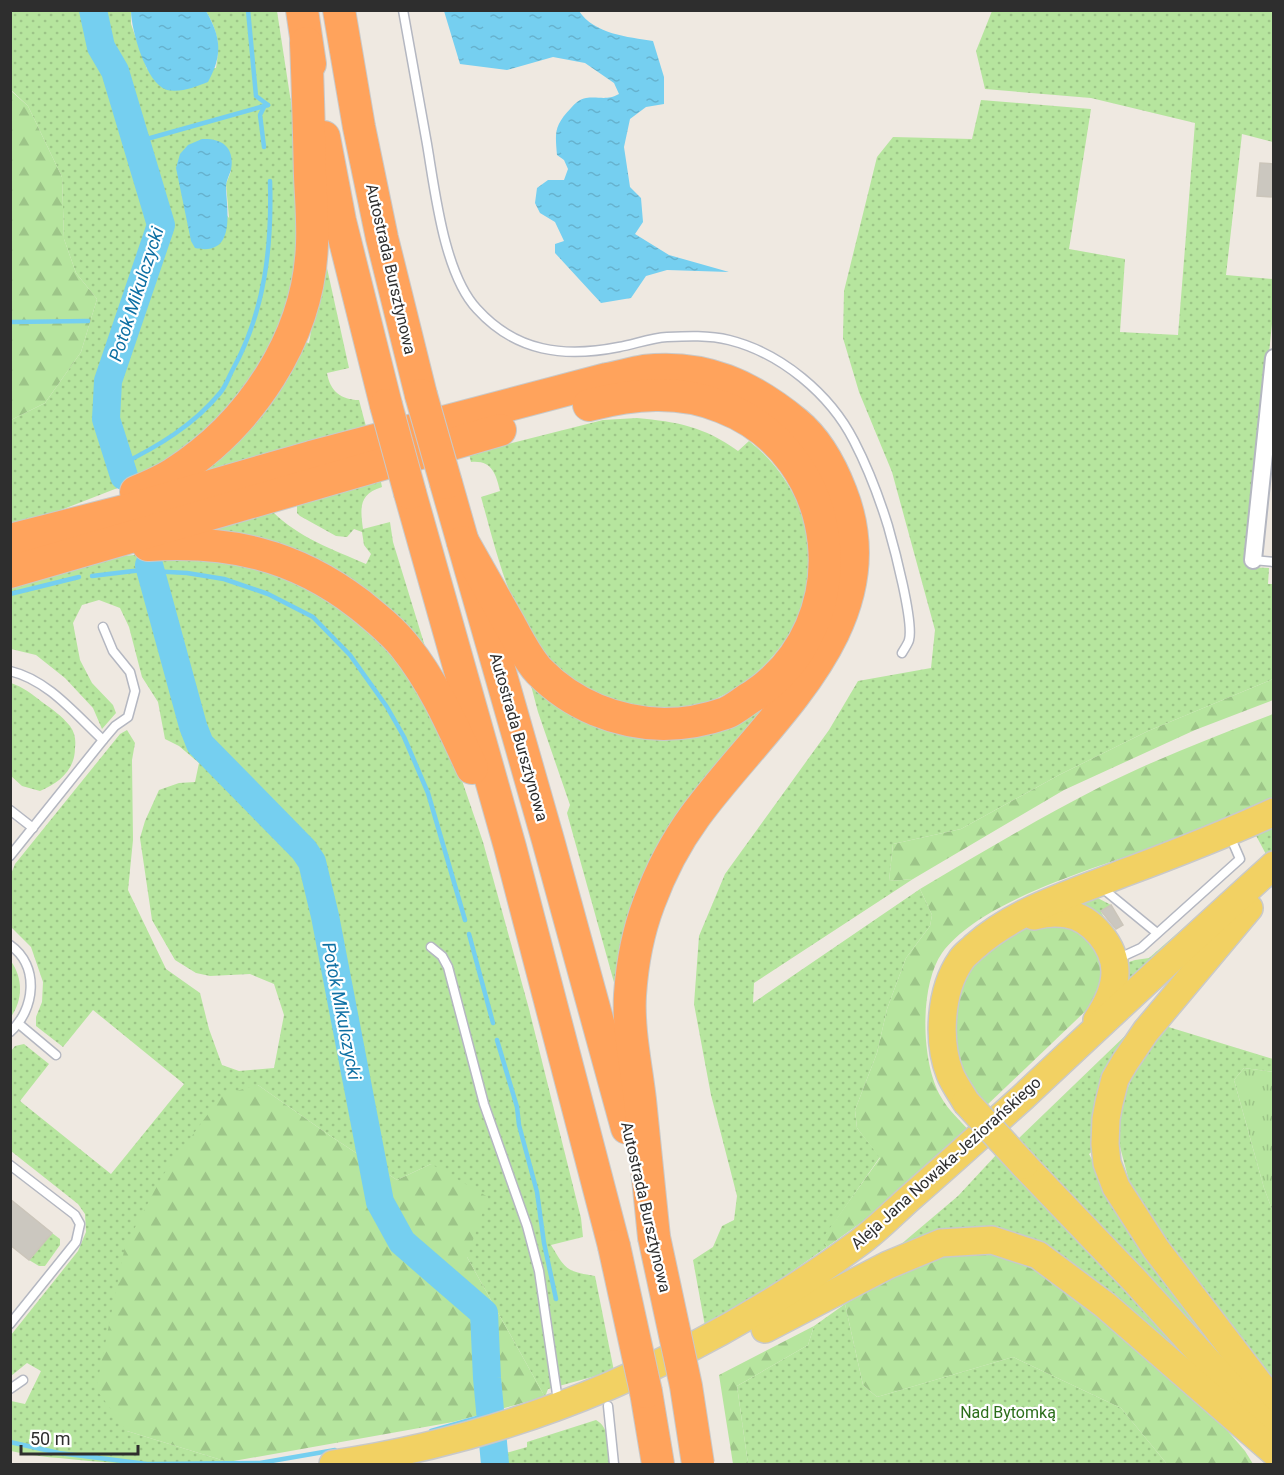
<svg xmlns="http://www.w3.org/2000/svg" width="1284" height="1475" font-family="Roboto,sans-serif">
  <defs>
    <pattern id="grass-dots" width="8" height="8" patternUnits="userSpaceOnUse" patternTransform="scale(1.5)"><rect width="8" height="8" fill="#b6e59e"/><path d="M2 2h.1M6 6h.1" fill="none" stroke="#9dc588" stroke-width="1.8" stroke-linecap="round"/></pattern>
    <pattern id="forest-firs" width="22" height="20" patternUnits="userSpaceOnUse" patternTransform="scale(1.5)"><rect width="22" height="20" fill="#b6e59e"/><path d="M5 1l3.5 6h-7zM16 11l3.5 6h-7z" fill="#9dc588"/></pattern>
    <pattern id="park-tufts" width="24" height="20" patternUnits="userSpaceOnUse" patternTransform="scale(1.5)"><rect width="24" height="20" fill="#b6e59e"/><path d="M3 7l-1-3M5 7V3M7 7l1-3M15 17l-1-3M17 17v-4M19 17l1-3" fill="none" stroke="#9dc588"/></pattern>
    <pattern id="water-ripples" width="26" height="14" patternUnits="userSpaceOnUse" patternTransform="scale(1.5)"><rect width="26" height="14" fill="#75cff0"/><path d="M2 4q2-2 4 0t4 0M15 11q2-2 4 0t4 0" fill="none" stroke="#66b2ce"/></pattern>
  </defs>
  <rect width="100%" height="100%" fill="#efe9e1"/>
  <g fill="url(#grass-dots)" fill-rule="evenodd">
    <path d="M11 11H131V24L147 69 216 68C220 44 218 32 206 11H277L296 135 301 182 295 284 281 330 255 379 214 429 151 475 61 510 11 525V420L45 403 81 352 97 299 76 273 64 239 62 177 28 106 11 90ZM180 154 231 171 226 184 229 218Z"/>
    <polygon points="992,11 1273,11 1273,142 1242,134 1226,275 1273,279 1273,314 1247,567 1269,568 1268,584 1273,584 1273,679 1148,731 1059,775 961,829 893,844 889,881 913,879 754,983 753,1003 920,889 932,915 930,926 906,958 887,1009 877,1053 855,1110 857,1128 880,1157 823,1239 827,1247 758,1295 705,1326 693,1260 713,1247 722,1226 734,1220 737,1196 711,1095 694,1004 699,936 725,874 829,730 858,681 931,668 935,630 892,472 859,392 843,338 844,291 877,157 893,137 972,139 981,100 1091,109 1069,249 1125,259 1120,332 1178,335 1195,123 1091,98 985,89 976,51"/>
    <path d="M323 264 327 268 349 368 327 373C330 391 341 400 359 400L368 434 186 479 301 341 309 343Z"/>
    <path d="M637 418C678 422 703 426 738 451L749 441C826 502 831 608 756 673 732 694 703 708 670 710 660 711 649 708 639 707 599 702 560 678 537 645 507 601 495 547 481 497L500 491C496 474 492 460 471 462L469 454 603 420Z"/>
    <path d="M380 477 382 487C359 494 360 507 363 529L390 522 393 542 431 666 406 633 190 531 272 511C299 538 332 549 366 564L371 554 364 545 362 532 354 529 347 537 336 536 300 516 297 513V505Z"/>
    <path d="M175 551 214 554 295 578 390 642 455 760 483 842 529 1009 581 1218 583 1237 551 1245C566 1270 566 1271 595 1276L614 1371 548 1389 545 1397 467 1257 431 1164 397 1180 329 1135 258 1085 127 1431 228 1462C181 1467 135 1465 89 1461 62 1458 36 1457 11 1451V1401L25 1404 41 1371 27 1363 11 1376V1335L78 1251 86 1232 85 1214 78 1204 11 1151V1051L15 1046 24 1044 49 1064 20 1101 111 1174 184 1084 93 1010 63 1047 36 1026V1017L42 1002 43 982 31 947 11 927V874L15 864 120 734 127 730 135 743 132 760 133 840 128 890 166 969 200 993 209 1029 222 1065 239 1071 274 1068 284 1015 274 984 250 974 210 976 196 973 175 960 152 920 140 838 145 821 159 790 179 783 195 782 199 763 179 746 165 739 158 702 142 677 129 627 120 608 99 600 82 605 73 623 80 660 92 683 113 705 116 713 102 729 93 708 65 678 36 655 11 649V584L114 557Z"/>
    <polygon points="528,674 608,728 782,687 691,803 615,986 567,813 570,805 538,712"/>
    <path d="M11 683C23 687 32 694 42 702 52 709 62 716 70 726 75 733 76 740 75 748 75 770 59 783 40 791L22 786 11 776Z"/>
    <polygon points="1273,818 1273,853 1268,858 1252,828"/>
    <polygon points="1236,882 1119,995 1126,963 1135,960 1149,958"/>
    <polygon points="1092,895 1111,905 1101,912 1112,931 1081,905 1081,900"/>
    <path d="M11 961C23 979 23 999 11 1017Z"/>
    <polygon points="1162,1025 1273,1059 1273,1072 1244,1068 1234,1080 1264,1188 1273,1212 1273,1379 1146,1214 1129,1181 1119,1143 1119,1107 1134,1074"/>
    <polygon points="1130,1031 1095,1149 1089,1154 1097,1169 1259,1399 1018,1139"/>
    <polygon points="997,1154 1242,1410 1059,1259 893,1251 958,1196"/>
    <polygon points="52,1233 60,1239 60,1245 45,1266 39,1266 29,1260"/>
    <polygon points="845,1304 863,1385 877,1397 1013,1357 1121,1408 1167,1464 748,1464 737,1386 808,1345 814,1326"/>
    <path d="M596 1420C611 1428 608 1449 610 1464H500L499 1455 527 1447V1442Z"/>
  </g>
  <g fill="url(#forest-firs)">
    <polygon points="10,90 28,106 62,177 64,239 76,273 97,299 81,352 45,403 11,420"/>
    <polygon points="1273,679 1273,700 1195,730 1064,790 913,879 889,881 893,844 961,829 1059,775 1148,731"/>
    <path d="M1273 714V801C1237 815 1201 831 1164 844 1102 866 981 899 942 953 919 986 921 1063 941 1097 948 1110 961 1121 970 1132L901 1194 827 1247 822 1239 880 1158 857 1128 855 1110 877 1053 887 1009 906 958 930 926 932 915 920 889C979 854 1039 818 1100 787 1156 759 1215 736 1273 714Z"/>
    <polygon points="1044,923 1072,928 1094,946 1100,958 1103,972 1095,1002 986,1106 967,1084 953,1045 956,995 975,960 1019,929"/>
    <polygon points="258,1085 329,1135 397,1180 431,1164 488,1197 467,1257 545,1397 453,1422 228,1462 127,1431 96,1389 125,1246 163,1175 222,1095"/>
    <polygon points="977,1252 1006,1254 1036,1265 1213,1414 1245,1451 1253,1464 1167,1464 1121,1408 1013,1357 877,1397 863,1385 845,1304 907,1269 945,1256"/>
    <polygon points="814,1326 808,1345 737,1386 748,1464 733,1464 719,1375"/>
  </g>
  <polygon fill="url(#park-tufts)" points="1244,1068 1273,1072 1273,1212 1264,1188 1234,1080"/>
  <g fill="url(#water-ripples)">
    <path d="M131 11H206C221 37 223 55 208 82 195 87 181 93 167 90 146 84 131 29 131 11Z"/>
    <path d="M444 11H579C594 34 628 37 653 41L664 77V104L646 107 630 119 624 147 630 187 641 198 643 222 635 234 669 255 729 272 667 270 646 276 631 298 601 303 555 253V244L564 241 555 222 540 213 535 203 537 188 548 180H564L568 169 564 160 557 155C555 132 554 126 571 108 575 103 580 99 586 98 599 96 606 101 619 94L614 83 585 63 553 57 507 70 460 64Z"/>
    <path d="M202 139C223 138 235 148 231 170 229 176 226 181 226 188 227 212 236 257 195 248L191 241 176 168 180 154 188 145Z"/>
  </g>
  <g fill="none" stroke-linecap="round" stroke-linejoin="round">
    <g stroke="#75cff0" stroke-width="4.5">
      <polyline points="248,10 256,96 268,105"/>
      <polyline points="136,142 268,105"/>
      <polyline points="264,147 260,115 265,105"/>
      <polyline points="10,322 88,321"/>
      <path d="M120 465C157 447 194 425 220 393 226 386 229 376 233 369 265 311 272 246 270 181"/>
      <polyline points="151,571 187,573 224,579 268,594 313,617 350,655 387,707 404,737 428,793 465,920"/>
      <polyline points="92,576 150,569"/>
      <polyline points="10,594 79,577"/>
      <polyline points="469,934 493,1023"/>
      <polyline points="497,1040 517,1107 519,1125 537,1192 544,1243 556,1299"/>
      <polyline points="431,1431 491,1414"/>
      <polyline points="10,1442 59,1453 147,1464 260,1463 335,1450"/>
    </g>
    <g stroke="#75cff0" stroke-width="28">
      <polyline points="93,10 101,47 115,71 161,225 108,381 106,419 124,476"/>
      <polyline points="149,565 193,726 200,744 304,850 312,862 325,916 380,1202 402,1242 484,1313 487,1378 495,1464"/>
    </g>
  </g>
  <g fill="#cbc7bf" stroke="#cbc5ba" stroke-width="1.5">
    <polygon points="1260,163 1274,164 1274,197 1257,196"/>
    <polygon points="1111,905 1123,925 1116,929 1101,911"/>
    <polygon points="10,1199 52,1233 29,1260 10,1245"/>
  </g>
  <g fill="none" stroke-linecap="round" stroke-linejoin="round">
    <defs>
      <g id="service">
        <path d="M403 10C411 55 419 100 427 144 435 191 444 274 477 309 516 352 564 358 619 347 635 344 651 338 667 337 687 336 709 335 729 340 781 353 830 394 854 441 868 468 879 497 888 526 894 547 914 622 909 640 908 644 904 649 902 653"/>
        <polyline points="1253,560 1274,562"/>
        <polyline points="103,627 113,651 130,672 135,691 128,717 115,726 103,740"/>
        <path d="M10 671C48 680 75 714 103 740L10 856"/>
        <polyline points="10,810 33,828"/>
        <polyline points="1105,885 1107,892 1157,933"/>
        <path d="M10 945C40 966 35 1010 10 1032"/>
        <polyline points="431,947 442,956 448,967 484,1104 527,1226 539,1271 558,1401"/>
        <polyline points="1117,959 1141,948 1240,859 1230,836"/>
        <polyline points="19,1024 56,1055"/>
        <polyline points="10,1165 75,1215 80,1224 76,1242 10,1324"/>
        <polyline points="10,1389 23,1380"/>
        <polyline points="608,1406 614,1464"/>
      </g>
      <polyline id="minor" points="1253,560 1274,358"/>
      <g id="primary">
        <polyline points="1249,908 1146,1031 1125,1062 1115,1079 1109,1103 1106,1119 1105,1144 1107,1163 1116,1187 1156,1249 1274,1403"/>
        <path d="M1034 916C1044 913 1056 912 1067 914 1092 918 1115 946 1115 972 1115 989 1107 1005 1097 1020"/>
        <path d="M966 1102C961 1093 954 1084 950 1074 937 1041 940 990 961 960 964 955 970 951 974 947 1015 910 1071 894 1121 874 1172 855 1224 835 1274 812"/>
        <polyline points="1024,1165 1136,1282 1272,1432"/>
        <polyline points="765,1329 888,1265 941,1243 992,1240 1038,1255 1105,1305 1274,1452"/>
        <path d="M333 1464C525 1436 704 1357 860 1242 878 1229 894 1212 911 1197 948 1165 985 1131 1022 1098 1105 1020 1189 942 1274 865"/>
      </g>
      <g id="motorway">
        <polyline points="302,10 310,64"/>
        <polyline points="339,10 359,127 382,238 421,395"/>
        <polyline points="324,137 340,221 386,405"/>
        <polyline points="446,483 548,840 627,1128"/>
        <path d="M136 492C148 487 162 481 173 474 250 425 309 338 312 244 313 222 311 199 310 176 309 132 308 88 306 43"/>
        <polyline points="410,493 510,847 614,1246"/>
        <path d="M10 540 128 510 311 457 607 379C619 377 632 373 644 371 705 364 751 386 796 423 818 441 831 466 841 492 893 624 764 721 695 816 676 842 660 873 649 903 638 932 632 965 630 995 628 1030 636 1065 640 1100 645 1145 649 1191 654 1237"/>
        <path d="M463 542C479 570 494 597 510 625 518 640 527 658 539 671 572 705 617 723 664 724 685 724 706 720 726 713 735 709 744 701 753 696 861 624 844 454 722 407 678 389 633 394 589 405"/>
        <path d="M148 545C228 540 294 554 359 604 375 617 393 631 406 648 434 683 453 727 472 768"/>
        <polyline points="10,572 500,430"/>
        <polyline points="646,1392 658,1464"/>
      </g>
    </defs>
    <use href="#service" stroke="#b4b7c1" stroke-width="11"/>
    <use href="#minor" stroke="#b4b7c1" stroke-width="20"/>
    <use href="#primary" stroke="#c9c9c9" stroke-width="30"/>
    <use href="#motorway" stroke="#c9c9c9" stroke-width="34"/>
    <use href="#service" stroke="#fff" stroke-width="8"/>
    <use href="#minor" stroke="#fff" stroke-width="16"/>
    <use href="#primary" stroke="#f2d163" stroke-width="27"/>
    <use href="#motorway" stroke="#ffa35c" stroke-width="32"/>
    <defs>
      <polyline id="primary-bridge" points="966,1102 1024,1165"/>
      <g id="motorway-bridge">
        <polyline points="421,395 446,483"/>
        <polyline points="386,405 410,493"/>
        <polyline points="654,1237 686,1386 698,1464"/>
        <polyline points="614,1246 646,1392"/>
      </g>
    </defs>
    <use href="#primary-bridge" stroke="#c9c9c9" stroke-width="30" stroke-linecap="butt"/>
    <use href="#motorway-bridge" stroke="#c9c9c9" stroke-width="34" stroke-linecap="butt"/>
    <use href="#primary-bridge" stroke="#f2d163" stroke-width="27"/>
    <use href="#motorway-bridge" stroke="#ffa35c" stroke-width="32"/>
  </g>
  <g text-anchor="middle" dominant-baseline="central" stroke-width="4.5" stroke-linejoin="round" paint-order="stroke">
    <g font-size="16" fill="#2e2e2e" stroke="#fff">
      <text transform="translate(391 269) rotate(77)">Autostrada Bursztynowa</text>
      <text transform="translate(519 737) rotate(74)">Autostrada Bursztynowa</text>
      <text transform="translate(946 1163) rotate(-42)">Aleja Jana Nowaka-Jeziorańskiego</text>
      <text transform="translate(646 1207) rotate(77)">Autostrada Bursztynowa</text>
    </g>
    <g font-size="16" fill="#2c6e1b" stroke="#fff">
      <text x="1008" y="1412">Nad Bytomką</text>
    </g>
    <g font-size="18" font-style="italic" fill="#0d6fa3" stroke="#fff">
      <text transform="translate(136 294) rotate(-72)">Potok Mikulczycki</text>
      <text transform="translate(342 1011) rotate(79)">Potok Mikulczycki</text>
    </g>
  </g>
  <rect width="1284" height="1475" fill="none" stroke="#2e2e2e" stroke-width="24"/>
  <path d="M21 1445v9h117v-9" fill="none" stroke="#2e2e2e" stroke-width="3"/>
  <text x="30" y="1445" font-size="18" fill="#2e2e2e" stroke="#ffffff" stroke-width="4.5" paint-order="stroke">50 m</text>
</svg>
